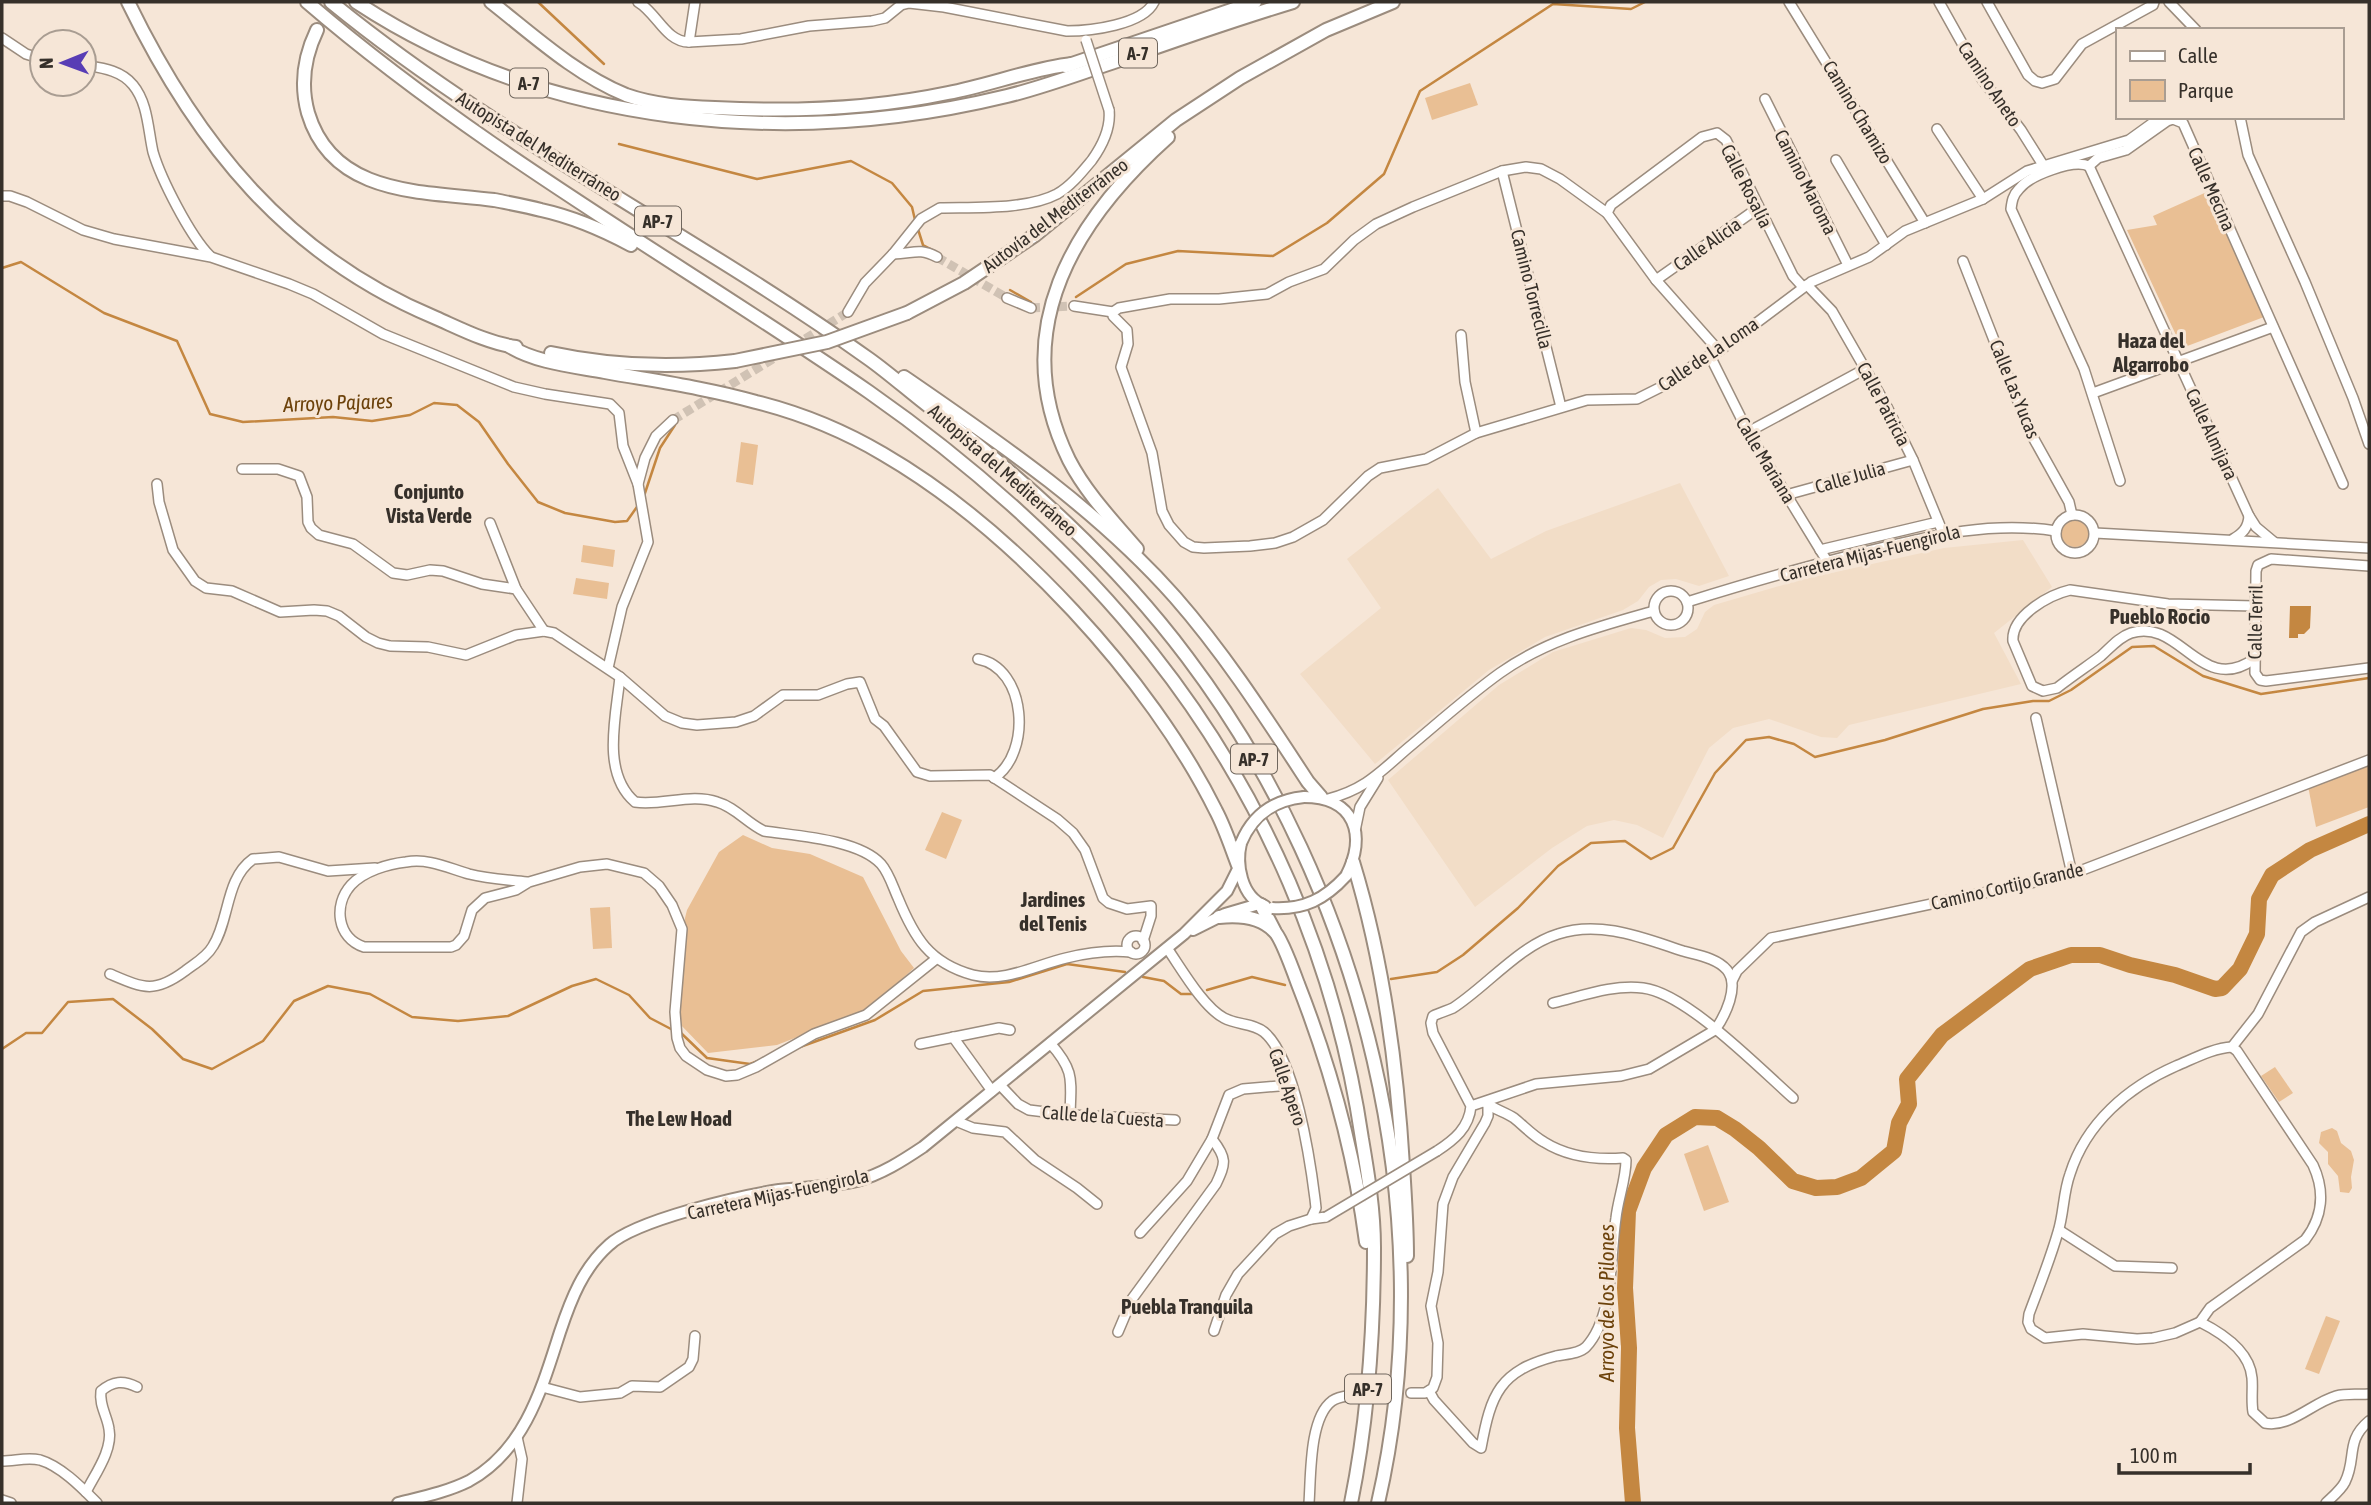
<svg xmlns="http://www.w3.org/2000/svg" width="2371" height="1505" font-family="'Asap Condensed',sans-serif">
  <rect width="100%" height="100%" fill="#f6e6d7"/>
  <g fill="#f2ddc7">
    <polygon points="1680,483 1729,576 1699,586 1676,579 1661,580 1649,587 1638,601 1623,610 1545,637 1489,670 1375,764 1300,674 1381,608 1347,559 1438,488 1491,559 1546,531"/>
    <polygon points="2023,540 2052,587 1994,633 2021,684 1849,725 1837,738 1821,737 1769,719 1733,728 1709,748 1663,838 1637,825 1614,820 1587,826 1552,848 1475,907 1388,780 1499,685 1553,652 1631,628 1646,630 1665,638 1685,637 1697,629 1705,612 1714,605 1800,580 1944,548"/>
  </g>
  <g fill="#e9bf94">
    <polygon points="1470,83 1478,105 1432,120 1425,98"/>
    <polygon points="2209,191 2264,317 2182,348 2127,230 2157,225 2153,216"/>
    <polygon points="741,442 758,445 753,485 736,482"/>
    <circle cx="2075" cy="533" r="14"/>
    <polygon points="583,545 615,550 613,567 581,562"/>
    <polygon points="576,578 609,583 607,599 573,594"/>
    <polygon points="2369,763 2369,807 2316,827 2308,786"/>
    <polygon points="942,812 962,820 946,859 925,850"/>
    <polygon points="743,835 772,848 810,854 863,877 901,951 914,968 877,1002 861,1012 777,1045 708,1053 679,1023 685,918 687,910 719,852"/>
    <polygon points="610,907 612,948 593,949 590,908"/>
    <polygon points="2275,1067 2293,1093 2279,1102 2261,1076"/>
    <polygon points="2332,1128 2337,1131 2341,1143 2351,1151 2354,1160 2351,1177 2352,1188 2349,1193 2340,1192 2338,1176 2328,1164 2328,1152 2319,1143 2321,1132"/>
    <polygon points="1708,1145 1729,1202 1704,1211 1684,1154"/>
    <polygon points="2326,1316 2340,1321 2319,1374 2305,1369"/>
  </g>
  <polygon fill="#c48741" points="2290,606 2311,606 2310,628 2304,634 2298,634 2298,638 2289,638"/>
  <g fill="none" stroke-linecap="round" stroke-linejoin="round">
    <g stroke="#c48741" stroke-width="2.5">
      <polyline points="538,2 604,64"/>
      <polyline points="619,144 757,179 851,161 892,183 912,207 915,220"/>
      <polyline points="917,226 923,245 938,253"/>
      <polyline points="2,268 21,262 104,313 177,341 210,414 243,422 333,417 372,421 410,415 434,403 457,405 479,422 508,464 538,502 565,513 615,522 627,521 639,504"/>
      <polyline points="1010,290 1031,302"/>
      <polyline points="1076,297 1126,264 1178,251 1273,256 1327,223 1384,174 1420,91 1553,4 1631,9 1645,2"/>
      <polyline points="644,496 660,448 675,425"/>
      <polyline points="1143,977 1164,981 1181,994 1192,994"/>
      <polyline points="1391,979 1437,972 1463,955 1518,908 1558,866 1591,843 1625,841 1651,859 1673,848 1715,773 1746,740 1769,737 1794,744 1815,757 1885,740 1983,709 2033,701 2049,701 2071,690 2132,647 2154,646 2203,676 2261,694 2369,678"/>
      <polyline points="1207,990 1252,977 1285,985"/>
      <polyline points="681,1033 707,1058 750,1064 758,1061"/>
      <polyline points="800,1047 875,1020 923,991 1009,982 1067,964 1125,972"/>
      <polyline points="2,1049 26,1033 42,1033 68,1002 113,999 152,1029 183,1059 212,1069 263,1041 294,1001 328,986 370,994 412,1017 458,1021 508,1016 572,986 596,979 629,995 650,1018 671,1029"/>
    </g>
    <polyline stroke="#c48741" stroke-width="16" points="1633,1503 1627,1428 1629,1348 1625,1288 1628,1211 1644,1168 1666,1135 1695,1117 1717,1118 1735,1129 1759,1148 1793,1181 1816,1188 1837,1187 1861,1178 1894,1151 1899,1123 1909,1104 1907,1079 1942,1035 2030,969 2071,955 2100,955 2130,965 2175,975 2215,989 2222,988 2240,969 2257,934 2259,899 2272,875 2310,850 2369,824"/>
    <g stroke="#d0c2b4" stroke-width="9" stroke-dasharray="9 4.5" stroke-linecap="butt">
      <polyline points="937,257 1007,298"/>
      <polyline points="1031,308 1074,306"/>
      <polyline points="794,346 848,312"/>
      <polyline points="673,420 779,355"/>
      <polyline points="1365,1395 1411,1393"/>
    </g>
    <defs>
      <g id="minor">
        <path d="M638 2C657 13 666 42 689 42L741 39 809 26 872 21 885 18 901 5 909 3 944 7 1067 31C1090 31 1143 25 1154 2"/>
        <polyline points="1789,2 1925,223"/>
        <polyline points="1939,2 1982,79 2021,130 2043,165"/>
        <polyline points="1987,2 2028,75 2035,81 2042,83 2055,79 2082,44 2153,5 2154,2"/>
        <polyline points="2169,2 2196,30"/>
        <polyline points="2,38 26,54 42,59"/>
        <polyline points="689,42 695,2"/>
        <path d="M84 65C102 68 121 70 133 85 148 103 148 130 153 152 161 179 190 236 210 256"/>
        <polyline points="1765,99 1848,265"/>
        <polyline points="2240,117 2248,155 2305,282 2353,398 2369,444"/>
        <polyline points="1937,129 1983,199"/>
        <polyline points="1836,160 1886,245"/>
        <polyline points="2089,166 2098,158 2126,150 2167,121 2173,119 2183,123 2343,484"/>
        <polyline points="2089,166 2249,516 2256,527 2274,542"/>
        <path d="M2089 166C2073 159 2030 175 2019 189 2013 195 2012 201 2011 209L2084 369 2120 481"/>
        <polyline points="1502,171 1561,407"/>
        <polyline points="2,196 10,196 27,202 83,230 114,239 211,257 289,284 313,294 383,334 514,387 545,394 610,404 619,413 623,446 638,484"/>
        <polyline points="1607,213 1611,205 1702,137 1717,133 1726,140 1793,276 1803,287"/>
        <path d="M893 254C913 254 918 247 937 257"/>
        <polyline points="1963,261 2030,432 2069,502 2072,515"/>
        <polyline points="1656,280 1758,208"/>
        <polyline points="1807,285 1832,311 1887,407 1913,460 1943,533"/>
        <polyline points="1007,298 1031,308"/>
        <polyline points="1074,306 1113,312"/>
        <path d="M848 312 865 283 893 254 921 219 940 208C974 207 1027 210 1057 194 1071 186 1082 172 1092 160 1102 146 1111 128 1109 110"/>
        <polyline points="1461,335 1465,382 1476,433"/>
        <polyline points="1719,351 1656,280 1607,213 1560,179 1541,169 1526,167 1502,171 1413,207 1376,224 1354,240 1324,269 1289,282 1267,294 1219,299 1170,299 1119,308 1113,312 1113,316 1127,330 1128,344 1121,367 1152,453 1162,511 1169,525 1184,542 1193,547 1204,548 1250,546 1275,543 1293,537 1323,520 1368,476 1380,468 1426,459 1476,433 1587,400 1637,399 1673,381 1699,361 1719,351 1811,282 1869,257 1905,231 1983,199 2027,171 2129,140 2161,117"/>
        <polyline points="1710,356 1748,432 1827,561"/>
        <polyline points="2093,393 2273,327"/>
        <polyline points="1748,432 1865,369"/>
        <polyline points="242,469 278,469 299,476 307,497 308,522 311,528 319,535 353,544 393,573 407,575 430,570 443,571 482,584 516,589 544,631"/>
        <polyline points="157,484 159,502 173,550 195,581 206,588 232,591 280,612 314,610 327,611 339,616 366,637 378,643 390,646 428,647 466,655 516,635 544,631 554,633 620,677 665,716 682,723 697,725 736,722 754,716 783,695 818,695 847,684 860,682 875,719 884,726 917,772 930,776 990,775 1057,819 1073,833 1085,850 1103,898 1109,903 1127,909 1151,906 1151,916 1143,941"/>
        <polyline points="1786,495 1913,460"/>
        <circle cx="2075" cy="534" r="19"/>
        <polyline points="490,523 516,589"/>
        <polyline points="2095,533 2369,548"/>
        <path d="M2233 539C2243 533 2248 528 2249 516"/>
        <polyline points="1820,550 1938,522"/>
        <polyline points="2369,566 2271,559 2258,565 2256,571 2255,673 2260,680 2266,681 2369,668"/>
        <circle cx="1671" cy="608" r="17"/>
        <path d="M1687 602C1748 583 1810 565 1872 550 1934 535 1992 521 2056 531"/>
        <path d="M978 659C1027 668 1032 753 994 778"/>
        <path d="M2254 659C2201 697 2180 617 2131 633 2119 637 2110 648 2101 656 2086 667 2071 677 2057 688L2043 691 2032 686 2013 641C2011 616 2049 595 2070 590L2168 604 2255 606"/>
        <polyline points="608,668 622,607 648,542 638,484 645,458 656,436 673,420"/>
        <path d="M620 677C616 716 601 773 635 802 662 806 691 793 717 802 735 807 747 823 764 831 796 836 858 839 881 864 889 873 893 887 898 898 914 937 929 963 973 975 1004 983 1036 965 1066 958 1086 953 1111 950 1131 952"/>
        <polyline points="2036,718 2072,874"/>
        <path d="M1328 799C1366 789 1380 772 1408 748 1438 723 1468 696 1500 673 1546 640 1601 626 1654 611"/>
        <polyline points="1355,831 1360,807 1378,778"/>
        <path d="M529 882C509 880 489 879 469 874 448 868 429 858 406 862 388 864 364 871 351 885 333 905 337 938 364 947H451L456 945 464 936 472 910 485 898 516 890 529 882 580 867 607 864 644 873 659 886 672 905 682 929 675 1012 677 1038 680 1048 686 1056 707 1070 726 1076 737 1075 756 1067 814 1034 866 1015 936 959"/>
        <circle cx="1136" cy="945" r="9"/>
        <path d="M1167 948C1181 968 1203 1007 1224 1018 1237 1025 1253 1023 1264 1032 1295 1058 1310 1159 1315 1199L1316 1208 1311 1219 1326 1217"/>
        <path d="M110 974C143 988 154 994 185 971 194 964 207 957 213 946 230 919 225 879 253 859L279 857 328 871 375 868"/>
        <polyline points="1732,981 1737,971 1771,938 2072,874 2369,760"/>
        <path d="M1553 1003C1582 996 1614 984 1643 988 1686 993 1759 1068 1793 1098"/>
        <polyline points="953,1037 992,1091"/>
        <path d="M1050 1043C1075 1071 1071 1080 1070 1115"/>
        <polyline points="920,1044 999,1028 1010,1030"/>
        <path d="M2232 1047C2213 1048 2193 1059 2176 1066 2128 1087 2086 1123 2070 1174 2063 1193 2064 1213 2058 1232 2050 1260 2039 1287 2029 1314L2028 1322 2031 1329 2045 1338 2083 1334 2137 1339 2153 1338 2175 1333 2200 1322C2222 1333 2250 1351 2252 1378 2253 1389 2251 1400 2253 1412L2265 1423C2290 1428 2312 1403 2336 1396 2347 1393 2358 1395 2369 1394"/>
        <polyline points="2232,1047 2258,1014 2301,932 2315,922 2369,897"/>
        <polyline points="1000,1085 1018,1104 1029,1110 1070,1115 1175,1120"/>
        <polyline points="956,1121 973,1128 1005,1132 1035,1160 1077,1188 1097,1204"/>
        <path d="M1437 1151C1454 1140 1469 1128 1471 1106L1536 1084 1621 1076 1649 1069 1715 1030C1725 1016 1740 986 1727 970 1717 958 1697 955 1683 951 1643 938 1600 920 1558 934 1519 946 1487 986 1453 1008 1446 1011 1439 1013 1433 1016L1431 1023 1433 1033 1471 1106"/>
        <polyline points="2059,1230 2115,1266 2172,1268"/>
        <polyline points="1140,1233 1187,1181 1212,1139 1229,1095 1243,1089 1291,1085"/>
        <path d="M2200 1322 2210 1308 2305 1240C2323 1217 2325 1191 2313 1165L2237 1051 2232 1047"/>
        <polyline points="1214,1331 1226,1295 1238,1274 1275,1234 1289,1226 1311,1219"/>
        <path d="M1118 1332 1132 1299 1216 1184C1226 1163 1227 1158 1212 1139"/>
        <polyline points="542,1387 580,1397 620,1393 632,1386 660,1387 689,1367 693,1359 695,1336"/>
        <path d="M1429 1391 1434 1400 1473 1443 1481 1448C1491 1394 1499 1371 1556 1356 1565 1354 1579 1354 1586 1347 1614 1317 1610 1257 1616 1218 1618 1199 1626 1179 1626 1160L1623 1158C1596 1160 1568 1157 1544 1142 1533 1136 1524 1126 1514 1118 1505 1112 1493 1109 1485 1102"/>
        <polyline points="1411,1393 1425,1393 1433,1388 1437,1377 1438,1343 1431,1306 1438,1272 1443,1204 1453,1177 1485,1123 1488,1116 1488,1105"/>
        <polyline points="517,1437 522,1459 517,1503"/>
        <path d="M2 1461C15 1461 27 1457 40 1460 61 1466 83 1489 97 1503"/>
        <path d="M86 1492C95 1474 113 1450 109 1429 107 1415 99 1406 101 1391 113 1381 123 1380 137 1387"/>
        <polyline points="2,1500 11,1503"/>
        <path d="M1309 1503C1311 1476 1309 1418 1332 1401 1341 1395 1355 1395 1365 1395"/>
        <path d="M2326 1503C2332 1497 2341 1490 2345 1482 2357 1458 2345 1441 2369 1421"/>
      </g>
      <g id="major">
        <path d="M1304 797C1355 797 1367 835 1346 876"/>
        <path d="M1241 843C1236 864 1241 897 1265 906"/>
        <polyline points="1193,930 1225,914 1259,904"/>
        <path d="M398 1503C422 1497 447 1492 469 1481 525 1450 542 1388 560 1332 571 1299 583 1268 609 1245 636 1220 740 1196 779 1190 804 1187 832 1187 857 1181 882 1174 902 1161 923 1147L1184 934 1227 891 1238 869"/>
      </g>
      <g id="highway">
        <path d="M128 2C197 144 287 256 436 318 461 329 488 343 516 347"/>
        <path d="M307 2C480 151 682 263 869 392 972 464 1074 554 1152 653 1264 794 1336 962 1362 1139 1368 1174 1374 1211 1374 1247 1374 1333 1368 1419 1351 1503"/>
        <path d="M331 2C496 137 694 234 869 359 890 374 910 392 931 408 1026 481 1115 561 1187 657 1364 891 1444 1216 1378 1503"/>
        <path d="M356 2C546 127 789 149 1007 96 1044 87 1081 73 1117 61 1176 40 1234 20 1293 2"/>
        <path d="M491 2C533 35 575 74 626 95 654 105 686 107 715 108 793 112 872 109 948 93 990 85 1030 69 1072 64"/>
        <path d="M317 30C304 57 300 84 308 113 333 197 424 191 494 200 509 203 526 206 541 210 573 217 603 230 631 245"/>
        <polyline points="1066,66 1255,2"/>
        <polyline points="907,313 964,283 1035,235 1176,120 1240,78 1326,30 1393,2"/>
        <path d="M509 346C537 363 573 366 605 372 655 381 707 388 756 402 800 413 844 431 883 454 1012 529 1150 678 1216 811 1225 828 1231 847 1238 865"/>
        <path d="M551 353C611 366 674 368 735 361"/>
        <path d="M904 377C1000 443 1097 509 1175 597 1225 654 1266 718 1308 782L1321 797"/>
        <path d="M1137 549C1113 521 1086 493 1069 460 1006 332 1073 222 1168 137"/>
        <path d="M1353 862C1383 960 1397 1064 1403 1166 1405 1196 1407 1226 1407 1256"/>
        <polyline points="1261,905 1274,930"/>
        <path d="M1219 917C1238 915 1260 916 1274 931 1281 937 1294 973 1298 984 1331 1068 1354 1152 1366 1242"/>
      </g>
    </defs>
    <use href="#minor" stroke="#9b8c7e" stroke-width="12"/>
    <use href="#major" stroke="#9b8c7e" stroke-width="14"/>
    <use href="#highway" stroke="#9b8c7e" stroke-width="16"/>
    <use href="#minor" stroke="#fff" stroke-width="9"/>
    <use href="#major" stroke="#fff" stroke-width="10"/>
    <use href="#highway" stroke="#fff" stroke-width="12"/>
    <defs>
      <g id="minor-bridge">
        <polyline points="1086,40 1109,110"/>
        <polyline points="1326,1217 1437,1151"/>
      </g>
      <g id="major-bridge">
        <path d="M1241 843C1253 814 1274 800 1304 797"/>
        <path d="M1272 908C1304 910 1325 899 1346 876"/>
      </g>
      <polyline id="highway-bridge" points="735,361 827,342 907,313"/>
    </defs>
    <use href="#minor-bridge" stroke="#9b8c7e" stroke-width="12" stroke-linecap="butt"/>
    <use href="#major-bridge" stroke="#9b8c7e" stroke-width="14" stroke-linecap="butt"/>
    <use href="#highway-bridge" stroke="#9b8c7e" stroke-width="16" stroke-linecap="butt"/>
    <use href="#minor-bridge" stroke="#fff" stroke-width="9"/>
    <use href="#major-bridge" stroke="#fff" stroke-width="10"/>
    <use href="#highway-bridge" stroke="#fff" stroke-width="12"/>
  </g>
  <g text-anchor="middle" dominant-baseline="central" stroke-width="6" stroke-linejoin="round" paint-order="stroke">
    <g fill="#f6e6d7" stroke="#70675e" stroke-width="2">
      <rect x="1119" y="38.5" width="38" height="29" rx="5"/>
      <rect x="510" y="68.5" width="38" height="29" rx="5"/>
      <rect x="635" y="206.5" width="46" height="29" rx="5"/>
      <rect x="1231" y="744.5" width="46" height="29" rx="5"/>
      <rect x="1345" y="1374.5" width="46" height="29" rx="5"/>
    </g>
    <g font-size="18" font-weight="bold" fill="#36302a">
      <text x="1138" y="53">A-7</text>
      <text x="529" y="83">A-7</text>
      <text x="658" y="221">AP-7</text>
      <text x="1254" y="759">AP-7</text>
      <text x="1368" y="1389">AP-7</text>
    </g>
    <g font-size="19" fill="#36302a" stroke="#f6e6d7">
      <text transform="translate(1990 84) rotate(56)">Camino Aneto</text>
      <text transform="translate(1858 112) rotate(59)">Camino Chamizo</text>
      <text transform="translate(539 146) rotate(32)">Autopista del Mediterráneo</text>
      <text transform="translate(1806 182) rotate(63)">Camino Maroma</text>
      <text transform="translate(1747 186) rotate(63)">Calle Rosalía</text>
      <text transform="translate(2212 189) rotate(66)">Calle Mecina</text>
      <text transform="translate(1055 215) rotate(-37)">Autovía del Mediterráneo</text>
      <text transform="translate(1707 244) rotate(-35)">Calle Alicia</text>
      <text transform="translate(1532 289) rotate(76)">Camino Torrecilla</text>
      <text transform="translate(1708 354) rotate(-34)">Calle de La Loma</text>
      <text transform="translate(2015 389) rotate(68)">Calle Las Yucas</text>
      <text transform="translate(1884 404) rotate(62)">Calle Patricia</text>
      <text transform="translate(2212 434) rotate(65)">Calle Almijara</text>
      <text transform="translate(1766 460) rotate(59)">Calle Mariana</text>
      <text transform="translate(1003 470) rotate(41)">Autopista del Mediterráneo</text>
      <text transform="translate(1850 477) rotate(-16)">Calle Julia</text>
      <text transform="translate(1870 553) rotate(-14)">Carretera Mijas-Fuengirola</text>
      <text transform="translate(2255 622) rotate(-89)">Calle Terril</text>
      <text transform="translate(2007 886) rotate(-13)">Camino Cortijo Grande</text>
      <text transform="translate(1288 1087) rotate(71)">Calle Apero</text>
      <text transform="translate(1103 1116) rotate(4)">Calle de la Cuesta</text>
      <text transform="translate(778 1194) rotate(-12)">Carretera Mijas-Fuengirola</text>
    </g>
    <g font-size="21" font-weight="bold" fill="#36302a" stroke="#f6e6d7">
      <text x="2151" y="340">Haza del<tspan x="2151" dy="24">Algarrobo</tspan></text>
      <text x="429" y="491">Conjunto<tspan x="429" dy="24">Vista Verde</tspan></text>
      <text x="2160" y="616">Pueblo Rocio</text>
      <text x="1053" y="899">Jardines<tspan x="1053" dy="24">del Tenis</tspan></text>
      <text x="679" y="1118">The Lew Hoad</text>
      <text x="1187" y="1306">Puebla Tranquila</text>
    </g>
    <g font-size="21" font-style="italic" fill="#6c420b" stroke="#f6e6d7">
      <text transform="translate(338 402) rotate(-2)">Arroyo Pajares</text>
      <text transform="translate(1606 1303) rotate(-90)">Arroyo de los Pilones</text>
    </g>
  </g>
  <rect width="2371" height="1505" fill="none" stroke="#36302a" stroke-width="7"/>
  <rect x="2116" y="28" width="228" height="91" fill="#f6e6d7" stroke="#a99d92" stroke-width="2"/>
  <rect x="2130" y="51" width="35" height="10" fill="#ffffff" stroke="#a99d92" stroke-width="2"/>
  <text x="2178" y="63" font-size="21" fill="#36302a">Calle</text>
  <rect x="2130" y="80" width="35" height="21" fill="#e9bf94" stroke="#a99d92" stroke-width="2"/>
  <text x="2178" y="98" font-size="21" fill="#36302a">Parque</text>
  <g transform="translate(63 63) rotate(269)"><circle r="33" fill="#f6e6d7" stroke="#a99d92" stroke-width="2"/>
  <path d="M0-5L12 26L0 18L-12 26Z" fill="#583db5"/>
  <text y="-10" font-size="19" font-weight="bold" text-anchor="middle" fill="#36302a">N</text>
  </g>
  <path d="M2119 1463v10h131v-10" fill="none" stroke="#36302a" stroke-width="3.5"/>
  <text x="2130" y="1463" font-size="21" fill="#36302a" stroke="#f6e6d7" stroke-width="5" paint-order="stroke">100 m</text>
</svg>
